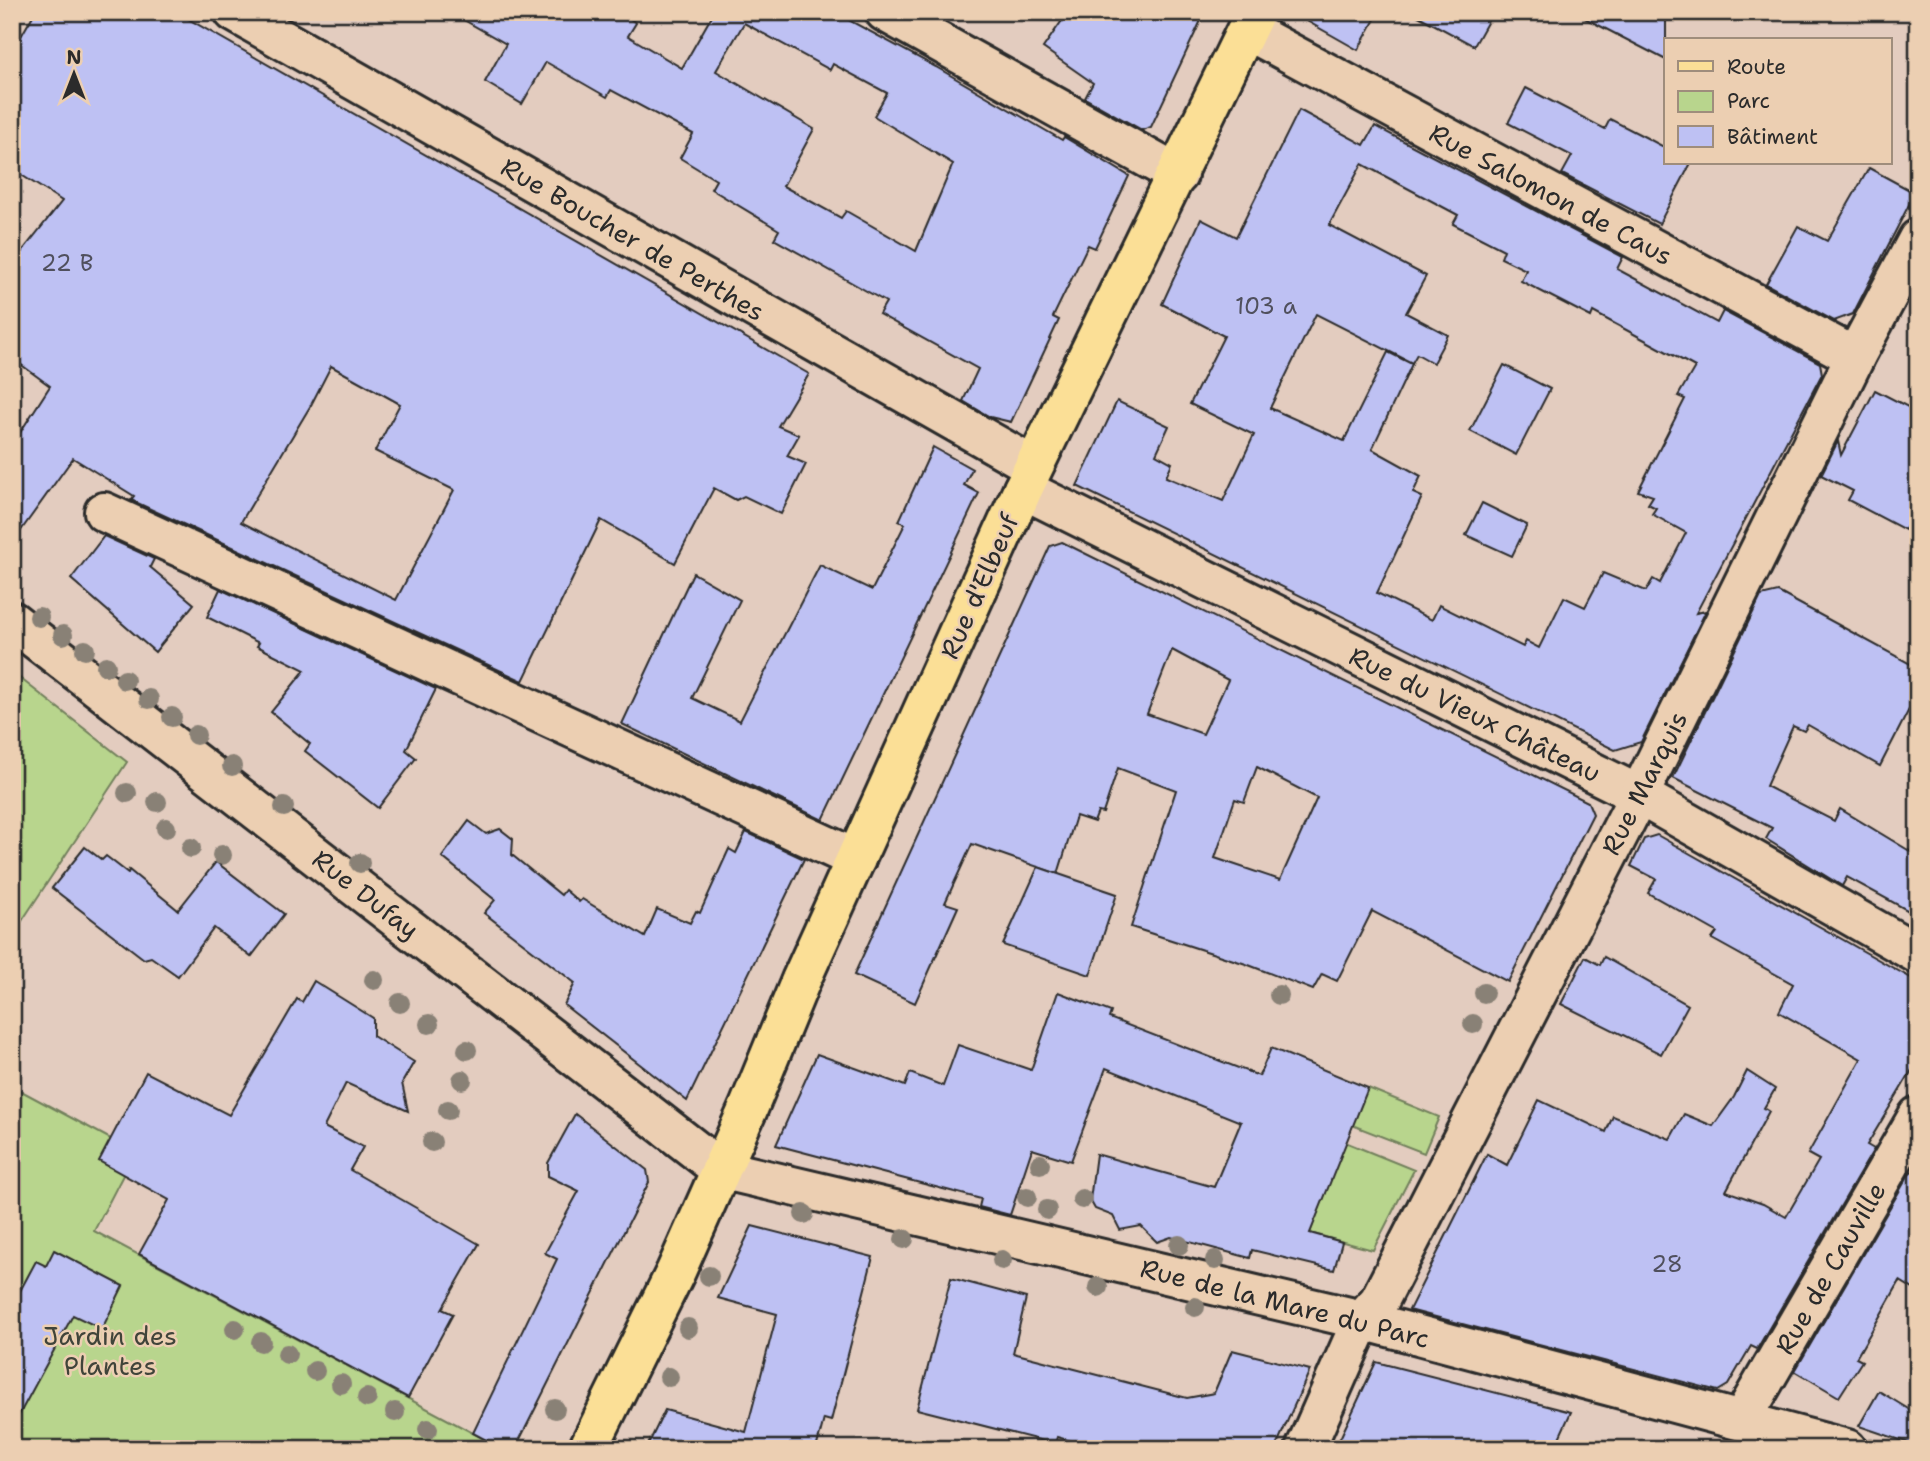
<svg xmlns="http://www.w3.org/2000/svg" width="1930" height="1461" font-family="'Shantell Sans',sans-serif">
  <rect width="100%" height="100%" fill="#e3ccbf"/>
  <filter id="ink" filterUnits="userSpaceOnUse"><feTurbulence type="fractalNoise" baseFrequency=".0143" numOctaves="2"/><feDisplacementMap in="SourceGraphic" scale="14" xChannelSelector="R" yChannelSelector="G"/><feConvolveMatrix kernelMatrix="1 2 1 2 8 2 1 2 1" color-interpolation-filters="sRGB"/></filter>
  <g filter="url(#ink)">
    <g fill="#b8d58d" stroke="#72805c" stroke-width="2">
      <polygon points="12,672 127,762 12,936"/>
      <polygon points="12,1086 135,1152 94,1231 503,1449 12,1449"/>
      <polygon points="1368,1088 1439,1117 1424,1153 1352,1125"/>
      <polygon points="1345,1142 1414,1170 1373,1250 1310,1233"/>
    </g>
    <g fill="#bec1f3" stroke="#2b2b2b" stroke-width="2" fill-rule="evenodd">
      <path d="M35 12H176L809 374 778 426 799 435 787 456 806 464 781 514 744 496 736 500 714 488 675 563 601 520 523 681 131 500 134 496 73 458 12 543V445L50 386 12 358V264L62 201 12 169V52ZM331 366 400 404 375 451 454 490 396 600 241 522 311 405Z"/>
      <path d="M450 12H620L636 23 628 36 682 68 714 12H834L936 67 1062 140 1064 137 1129 176 1095 248 1088 245 1053 317 1059 320 1011 422 990 417 963 401 978 369 879 314 886 302 774 239 779 230 711 189 716 180 680 158 693 134 611 90 607 97 546 62 522 104 485 82 506 44ZM744 23 830 70 833 64 887 93 874 116 953 164 916 251 846 211 841 218 783 186 814 129 716 71Z"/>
      <polygon points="1068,12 1205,12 1151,127 1142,130 1085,98 1093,83 1043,48"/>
      <polygon points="1291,12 1379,12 1358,50"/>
      <polygon points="1411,12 1493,12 1474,46"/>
      <polygon points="1573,12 1666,12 1666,60"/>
      <polygon points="1526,88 1605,129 1610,119 1645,137 1666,148 1666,163 1691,163 1659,224 1562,174 1572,156 1508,123"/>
      <path d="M1299 110 1364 145 1375 126 1623 257 1617 269 1717 323 1723 311 1820 363 1822 374 1696 613 1706 611 1641 742 1615 750 1077 486 1117 401 1169 426 1156 454 1172 463 1166 477 1223 501 1254 435 1190 404 1224 336 1162 304 1201 219 1236 237ZM1362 164 1458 215 1453 224 1504 250 1501 258 1526 270 1521 281 1591 317 1593 312 1695 367 1678 396 1685 399 1638 491 1653 496 1648 504 1656 508 1652 514 1686 533 1660 583 1653 579 1646 591 1603 573 1585 607 1564 597 1539 648 1526 641 1523 647 1439 605 1432 620 1377 593 1422 497 1413 493 1421 476 1372 449 1412 364 1388 352 1344 441 1270 408 1316 314 1412 363 1417 354 1433 363 1448 335 1406 313 1426 276 1329 225Z"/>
      <polygon points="1869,168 1915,193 1853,314 1834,321 1766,284 1798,226 1827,241"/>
      <polygon points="1504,365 1550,389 1516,455 1470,431"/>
      <polygon points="1875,390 1918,412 1918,505 1905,530 1848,500 1853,491 1821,475 1838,441 1841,455"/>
      <polygon points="933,447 972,469 964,485 979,493 823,820 622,724 693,573 740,600 692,698 740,721 820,565 872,590 905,524 899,521"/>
      <polygon points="1482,503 1527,525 1512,556 1466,535"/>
      <polygon points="104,536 154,559 150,567 194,604 155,652 71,579"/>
      <path d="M1062 542 1588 802 1593 814 1508 982 1372 911 1337 981 1322 974 1313 990 1246 964 1131 927 1176 790 1118 768 1103 813 1098 812 1094 822 1076 816 1058 874 972 844 945 903 958 907 915 1003 854 975 1050 546ZM1172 650 1228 680 1203 734 1147 714ZM1257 767 1317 798 1280 880 1215 858 1235 799 1244 802Z"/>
      <polygon points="220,589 436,689 406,750 416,758 378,808 305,751 310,744 271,712 305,670 257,646 259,643 207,617"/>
      <polygon points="1778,592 1918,668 1918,692 1880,766 1808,725 1804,731 1793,726 1766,786 1834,821 1840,809 1918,856 1918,916 1847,877 1842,886 1766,839 1772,828 1673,778 1761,596"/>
      <polygon points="469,821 486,834 500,829 513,839 512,855 561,895 565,890 579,902 582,899 645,937 657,909 690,923 696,911 700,913 729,849 736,853 746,832 804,859 687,1101 564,1005 575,983 484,913 495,900 442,857"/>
      <polygon points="1657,835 1918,982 1918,1060 1867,1145 1874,1149 1757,1349 1751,1346 1728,1385 1718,1391 1409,1310 1487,1154 1507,1165 1539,1100 1606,1132 1613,1116 1670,1139 1684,1114 1713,1126 1734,1097 1747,1071 1775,1089 1764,1108 1769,1111 1726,1191 1763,1204 1786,1217 1819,1160 1808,1154 1861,1059 1779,1012 1793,984 1712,939 1717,932 1648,893 1656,879 1631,866 1644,839"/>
      <polygon points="85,847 102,860 106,856 128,873 129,870 178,910 216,862 284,914 251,957 214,928 178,976 151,957 144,959 52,888"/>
      <polygon points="1038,867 1117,894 1090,975 1003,945"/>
      <polygon points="1585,957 1600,965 1604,957 1688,1005 1661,1054 1561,1004"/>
      <polygon points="314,981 373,1018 373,1036 414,1062 402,1083 408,1111 346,1083 324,1127 363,1147 350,1170 479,1244 442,1309 453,1314 408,1398 139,1254 169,1200 99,1161 146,1072 229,1115 297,999 302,1002"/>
      <polygon points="1058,992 1111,1012 1109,1018 1259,1076 1271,1048 1368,1088 1310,1233 1342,1242 1334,1270 1252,1250 1250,1258 1171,1237 1157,1242 1141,1226 1120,1230 1113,1216 1095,1209 1090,1200 1096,1154 1214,1187 1241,1122 1106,1068 1071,1161 1032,1149 1010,1215 979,1207 981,1199 776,1145 817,1054 905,1086 910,1073 943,1086 958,1045 1031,1070"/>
      <polygon points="575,1114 647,1170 649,1182 515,1449 503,1449 473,1433 557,1259 545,1253 579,1191 548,1176 548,1163"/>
      <polygon points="1911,1171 1918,1175 1918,1292 1900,1281 1856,1358 1862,1361 1839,1397 1795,1371"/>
      <polygon points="752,1226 873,1257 831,1421 824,1419 816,1449 646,1449 665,1410 746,1432 777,1314 718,1298"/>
      <polygon points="54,1250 123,1286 102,1329 73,1315 12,1428 12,1306 36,1261 46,1266"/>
      <polygon points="951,1278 1026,1298 1013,1353 1187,1398 1214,1393 1232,1350 1310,1370 1275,1449 1100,1449 1057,1437 1055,1444 917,1409"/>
      <polygon points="1376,1362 1571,1412 1554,1449 1335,1449"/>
      <polygon points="1879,1391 1918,1415 1918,1446 1859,1426"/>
    </g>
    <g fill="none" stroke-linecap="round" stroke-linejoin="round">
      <defs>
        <g id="minor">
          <polyline points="234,12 1033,466"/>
          <polyline points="885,12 1178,175"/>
          <polyline points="1247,30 1855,357"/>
          <polyline points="1023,489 1639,795 1918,954"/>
          <polyline points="104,512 856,859"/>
          <polyline points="12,621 720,1169 1362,1320 1847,1449"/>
          <polyline points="1742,1419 1918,1116"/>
          <polyline points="1305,1449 1362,1320 1379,1301 1639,795 1855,357 1918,239"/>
        </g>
        <polyline id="major" points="588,1449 676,1271 748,1109 801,980 1023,489 1255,12"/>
      </defs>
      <use href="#minor" stroke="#2b2b2b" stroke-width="44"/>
      <use href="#major" stroke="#2b2b2b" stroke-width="44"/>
      <use href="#minor" stroke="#eccfb2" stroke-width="38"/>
      <use href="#major" stroke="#fbdf96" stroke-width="38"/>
    </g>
    <g fill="#898176">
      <circle cx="39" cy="617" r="10"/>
      <circle cx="63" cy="635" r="10"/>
      <circle cx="85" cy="650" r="10"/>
      <circle cx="106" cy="666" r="10"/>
      <circle cx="125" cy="680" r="10"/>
      <circle cx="149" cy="699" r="10"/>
      <circle cx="172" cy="717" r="10"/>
      <circle cx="196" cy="735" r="10"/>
      <circle cx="232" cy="766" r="10"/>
      <circle cx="127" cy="793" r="10"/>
      <circle cx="157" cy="802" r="10"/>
      <circle cx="284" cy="807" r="10"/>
      <circle cx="166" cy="828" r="10"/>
      <circle cx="191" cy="848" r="10"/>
      <circle cx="222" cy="855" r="10"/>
      <circle cx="360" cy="863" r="10"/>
      <circle cx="374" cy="980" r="10"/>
      <circle cx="1484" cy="993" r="10"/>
      <circle cx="1279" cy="995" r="10"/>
      <circle cx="400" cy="1003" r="10"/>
      <circle cx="429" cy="1024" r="10"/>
      <circle cx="1473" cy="1024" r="10"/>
      <circle cx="467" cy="1050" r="10"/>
      <circle cx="462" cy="1080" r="10"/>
      <circle cx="448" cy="1110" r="10"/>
      <circle cx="432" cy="1142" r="10"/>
      <circle cx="1040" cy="1164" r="10"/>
      <circle cx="1027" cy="1197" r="10"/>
      <circle cx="1082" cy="1199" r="10"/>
      <circle cx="1047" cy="1210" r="10"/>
      <circle cx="804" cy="1214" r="10"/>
      <circle cx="904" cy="1239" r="10"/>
      <circle cx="1179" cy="1245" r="10"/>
      <circle cx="1002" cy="1260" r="10"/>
      <circle cx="1215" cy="1260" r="10"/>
      <circle cx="709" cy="1276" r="10"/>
      <circle cx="1098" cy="1287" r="10"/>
      <circle cx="1195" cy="1307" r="10"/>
      <circle cx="688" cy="1328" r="10"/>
      <circle cx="235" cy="1329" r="10"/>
      <circle cx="261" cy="1342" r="10"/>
      <circle cx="287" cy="1354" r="10"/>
      <circle cx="315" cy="1371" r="10"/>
      <circle cx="669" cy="1377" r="10"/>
      <circle cx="341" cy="1384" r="10"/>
      <circle cx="367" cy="1398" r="10"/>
      <circle cx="555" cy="1409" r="10"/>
      <circle cx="395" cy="1412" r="10"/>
      <circle cx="428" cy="1429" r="10"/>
    </g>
  </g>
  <g text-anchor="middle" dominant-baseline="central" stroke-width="5" stroke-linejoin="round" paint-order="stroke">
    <g font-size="23" fill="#50505d">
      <text x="67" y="263">22 B</text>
      <text x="1266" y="306">103 a</text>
      <text x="1667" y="1264">28</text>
    </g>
    <g font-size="26" fill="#2b2b2b" stroke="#eccfb2">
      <text transform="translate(1551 194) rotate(28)">Rue Salomon de Caus</text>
      <text transform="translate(633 239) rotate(30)">Rue Boucher de Perthes</text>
      <text transform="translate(979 586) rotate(-66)">Rue d'Elbeuf</text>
      <text transform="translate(1475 714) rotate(26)">Rue du Vieux Château</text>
      <text transform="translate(1644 783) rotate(-63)">Rue Marquis</text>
      <text transform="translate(366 894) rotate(38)">Rue Dufay</text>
      <text transform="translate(1830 1268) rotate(-60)">Rue de Cauville</text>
      <text transform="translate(1285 1303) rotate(14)">Rue de la Mare du Parc</text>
    </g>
    <g font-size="26" fill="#40443a" stroke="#eccfb2">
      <text x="110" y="1335">Jardin des<tspan x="110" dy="30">Plantes</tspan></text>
    </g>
  </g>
  <rect width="1930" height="1461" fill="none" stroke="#eccfb2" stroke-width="42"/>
  <rect x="21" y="21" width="1888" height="1419" fill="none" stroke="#2b2b2b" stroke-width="2.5" filter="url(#ink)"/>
  <rect x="1664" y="38" width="228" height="126" fill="#eccfb2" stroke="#9f8d7c" stroke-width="2"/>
  <rect x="1678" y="61" width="35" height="10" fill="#fbdf96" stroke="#9f8d7c" stroke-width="2"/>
  <text x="1727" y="74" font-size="21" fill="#2b2b2b">Route</text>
  <rect x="1678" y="91" width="35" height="21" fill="#b8d58d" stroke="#9f8d7c" stroke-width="2"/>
  <text x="1727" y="108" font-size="21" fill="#2b2b2b">Parc</text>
  <rect x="1678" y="126" width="35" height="21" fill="#bec1f3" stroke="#9f8d7c" stroke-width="2"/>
  <text x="1727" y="144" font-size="21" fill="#2b2b2b">Bâtiment</text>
  <g transform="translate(74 74)" stroke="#eccfb2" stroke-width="5" paint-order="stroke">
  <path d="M0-5L12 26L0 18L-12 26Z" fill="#2b2b2b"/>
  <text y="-10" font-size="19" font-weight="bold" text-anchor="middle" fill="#2b2b2b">N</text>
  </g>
</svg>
